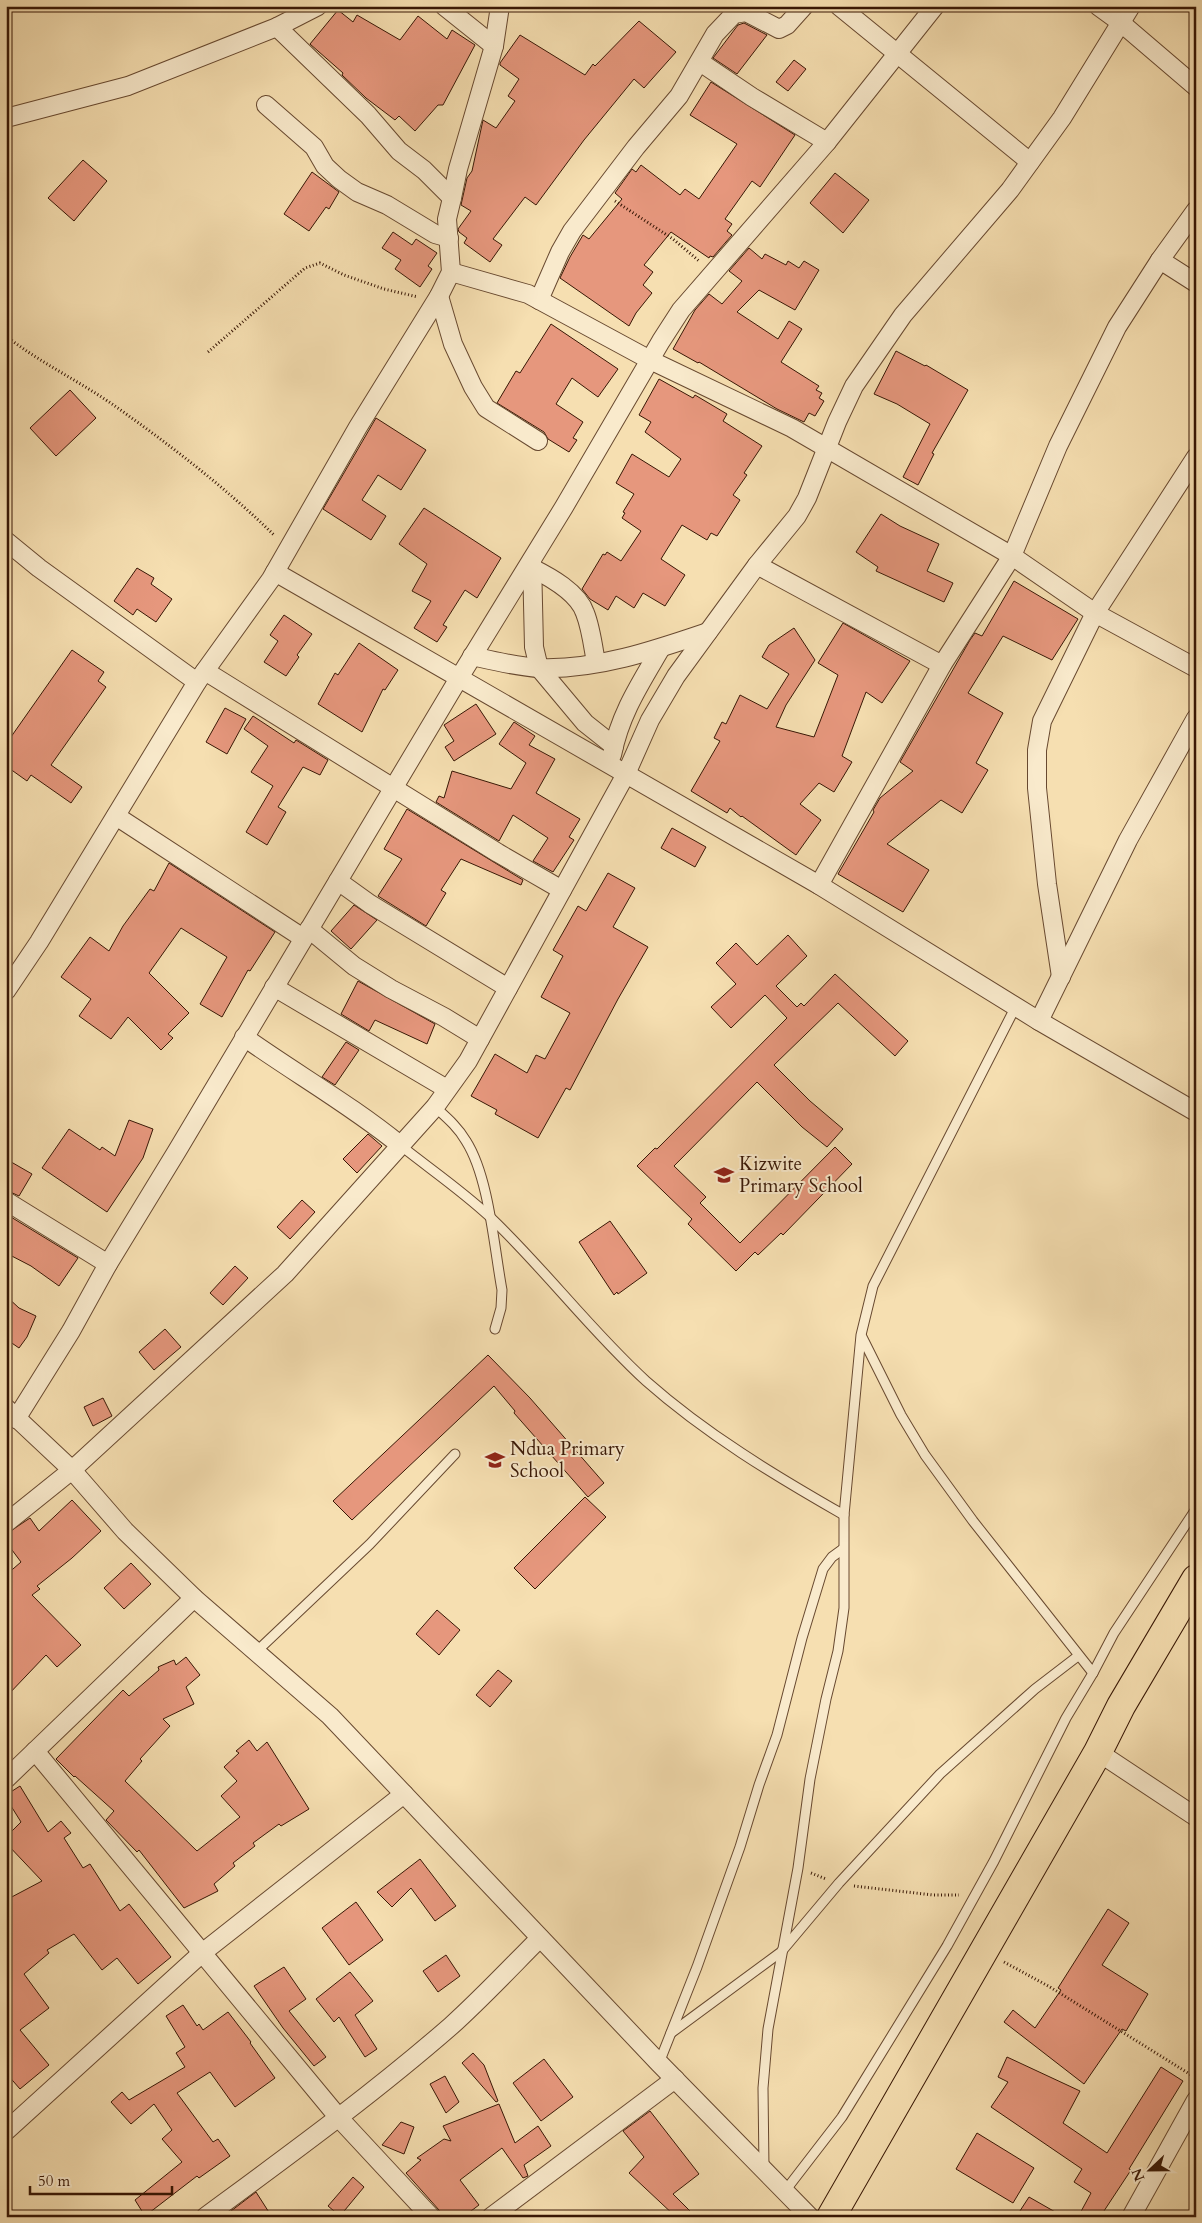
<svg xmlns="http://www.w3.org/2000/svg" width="1202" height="2223" font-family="Cardo,serif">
  <rect width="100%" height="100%" fill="#f6dfb1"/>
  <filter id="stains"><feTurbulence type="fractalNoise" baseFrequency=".004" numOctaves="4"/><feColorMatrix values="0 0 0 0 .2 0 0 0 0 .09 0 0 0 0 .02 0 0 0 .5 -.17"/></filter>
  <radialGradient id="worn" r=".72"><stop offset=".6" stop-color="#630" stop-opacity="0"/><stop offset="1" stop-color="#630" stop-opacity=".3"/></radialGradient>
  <g fill="#e6977d" stroke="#381705">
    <polygon points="338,10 353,22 357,15 400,40 418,16 447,39 452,30 475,45 443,105 438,105 415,131 399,116 395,120 366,98 342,75 343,73 310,44"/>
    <polygon points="639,21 676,52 644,88 634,79 584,140 536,205 525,197 493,239 502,245 490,262 464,243 467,238 459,232 458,229 471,211 461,205 467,178 472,171 483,120 496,128 515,101 508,96 519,79 500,65 500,63 520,35 585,75 593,64 595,66"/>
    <polygon points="744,23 767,35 737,74 713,58 738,25"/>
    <polygon points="794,60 806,69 788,91 776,82"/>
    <polygon points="711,82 795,135 760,187 752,181 725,219 732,224 727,231 732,235 713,257 710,256 709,258 671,232 644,265 653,272 643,285 652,293 636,313 629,326 560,278 570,257 583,235 589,239 622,199 615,193 632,169 636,172 641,165 680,195 685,189 699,199 737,144 690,115"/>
    <polygon points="83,160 107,181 74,221 48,198"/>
    <polygon points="312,172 339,192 329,209 326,207 309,231 284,214"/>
    <polygon points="835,173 869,200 843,233 810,203"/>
    <polygon points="393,232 412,245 416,239 437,253 428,266 432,269 420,287 395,269 401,260 382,248"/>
    <polygon points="749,248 762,259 765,254 786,265 788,261 799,268 804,261 819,270 795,310 759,290 737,312 778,339 789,321 802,329 781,362 819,386 816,390 822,393 819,398 824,401 815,416 809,413 804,422 777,409 699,362 698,363 673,349 695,310 709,294 722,304 742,281 729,271"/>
    <polygon points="551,324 618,369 598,397 572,378 556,404 583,422 573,438 577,440 569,452 548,439 544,432 497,403 516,371 520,373"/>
    <polygon points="896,351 925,366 926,365 968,390 932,453 934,454 918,485 903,477 930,424 897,404 874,394"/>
    <polygon points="659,379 693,398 695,395 727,414 723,421 762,446 744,473 747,475 733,495 740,500 717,536 711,533 707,540 682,525 661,559 685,575 665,606 643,593 634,608 616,596 608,610 590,599 582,589 603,554 605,555 607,552 621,561 641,531 622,518 625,513 623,512 634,494 616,483 632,454 669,477 681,459 645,432 651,422 639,415"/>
    <polygon points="70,390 96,418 56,456 30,428"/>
    <polygon points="376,418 426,450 401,490 378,475 362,500 386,516 371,540 323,509"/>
    <polygon points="424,508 501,558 477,598 465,590 443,625 447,627 437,642 414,628 431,601 412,591 427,564 399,544"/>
    <polygon points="881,514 900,526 939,544 927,571 953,583 944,602 876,571 878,567 856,552"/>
    <polygon points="137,568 154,578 151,584 172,599 156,622 137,609 133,615 114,601"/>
    <polygon points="1014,581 1078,619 1052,660 1003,636 968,693 1003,713 976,763 988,770 962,813 941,800 887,844 929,870 903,912 838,874 874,812 873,810 880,798 913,771 900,762 970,640 975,633 982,636"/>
    <polygon points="284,615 312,634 297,655 299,657 286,676 264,662 278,641 270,635"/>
    <polygon points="843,623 910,661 882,703 866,692 842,756 852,762 834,792 819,783 800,804 821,820 796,855 742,816 741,817 730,808 727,813 691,791 720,741 714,738 722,722 726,724 740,695 767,709 789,674 762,657 769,645 794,628 815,660 786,705 776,727 814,737 838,675 818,663"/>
    <polygon points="359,643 398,670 385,690 383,689 362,732 318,704 335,673 338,675"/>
    <polygon points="72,650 104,672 98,681 106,687 51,765 82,787 71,803 31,775 27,781 6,766 6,744"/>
    <polygon points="476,704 496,734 454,761 445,747 454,741 444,725"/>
    <polygon points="225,708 246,719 227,754 206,742"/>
    <polygon points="253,716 294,743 296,740 328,760 320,775 303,767 278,807 286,812 267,845 246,832 273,786 251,772 268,746 244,729"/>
    <polygon points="514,722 535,736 529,745 555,759 536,793 580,819 569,837 574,840 553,872 533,861 548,838 513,815 499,841 436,802 439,796 444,798 452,771 511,789 526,763 499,744"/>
    <polygon points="407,809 523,880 521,885 461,859 441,890 446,893 426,926 378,896 402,859 384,849"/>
    <polygon points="672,828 706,847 695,867 661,848"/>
    <polygon points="169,863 275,932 250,971 248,970 222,1017 200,1004 227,957 181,928 149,973 189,1013 168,1034 173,1038 161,1050 128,1017 111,1039 79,1016 91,999 61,977 90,937 109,951 123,926 150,889 154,891"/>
    <polygon points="608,873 635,888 613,927 648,947 618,999 570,1090 566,1088 538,1138 495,1114 497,1110 471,1096 495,1054 527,1073 536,1055 545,1059 570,1013 541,997 563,956 553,950 578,906 586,911"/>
    <polygon points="354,905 377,920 351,949 331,931"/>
    <polygon points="788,935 807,956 776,986 797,1007 801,1003 804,1006 835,974 908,1041 895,1056 838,1003 774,1065 810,1101 843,1129 827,1147 802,1127 757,1082 674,1166 706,1197 700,1203 740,1243 835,1147 852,1164 783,1235 781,1233 758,1255 755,1252 736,1271 688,1224 692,1219 637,1166 655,1148 657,1149 787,1018 765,995 731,1028 711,1007 736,984 716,963 736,943 757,965"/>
    <polygon points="358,981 435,1024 427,1044 375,1020 369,1031 341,1014"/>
    <polygon points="346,1042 359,1050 335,1085 322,1077"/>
    <polygon points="129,1120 153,1129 143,1158 107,1212 42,1168 69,1129 100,1150 102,1147 115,1156"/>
    <polygon points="368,1134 382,1146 357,1173 343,1159"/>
    <polygon points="6,1159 32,1174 19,1196 6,1190"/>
    <polygon points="302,1200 315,1212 290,1239 277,1227"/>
    <polygon points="6,1214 78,1258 59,1286 31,1266 6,1253"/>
    <polygon points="610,1221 647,1273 618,1294 617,1292 614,1295 579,1242"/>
    <polygon points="235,1266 248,1278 223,1305 210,1293"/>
    <polygon points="6,1296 19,1308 36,1316 27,1337 19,1348 6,1339"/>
    <polygon points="165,1329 181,1347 154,1370 139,1352"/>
    <polygon points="488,1355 530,1398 604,1483 588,1497 514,1413 515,1411 494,1386 352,1520 333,1501"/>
    <polygon points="103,1398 112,1416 93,1426 84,1407"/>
    <polygon points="585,1497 606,1517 535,1589 514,1568"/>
    <polygon points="72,1500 101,1531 72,1558 37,1586 40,1589 32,1595 81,1645 57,1667 46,1655 6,1697 6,1575 21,1562 6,1542 6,1534 30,1518 39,1531"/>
    <polygon points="131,1563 151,1584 124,1609 104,1588"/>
    <polygon points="437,1610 460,1630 439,1655 416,1634"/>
    <polygon points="186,1657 200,1675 186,1687 194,1704 163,1719 170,1726 140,1759 142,1761 125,1781 197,1851 240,1817 221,1796 237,1781 224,1767 239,1753 236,1751 249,1740 257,1751 267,1742 309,1809 281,1826 279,1824 253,1843 255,1846 233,1863 235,1866 214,1884 218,1891 184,1908 139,1850 137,1852 106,1820 114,1811 75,1776 74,1777 56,1759 123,1690 129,1696 159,1670 158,1667 174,1660 176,1665"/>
    <polygon points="498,1670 512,1681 490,1707 476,1695"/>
    <polygon points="20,1786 48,1832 61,1821 71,1833 64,1838 83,1868 90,1864 120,1911 129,1904 171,1957 138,1984 117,1958 102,1970 74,1934 47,1950 49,1953 24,1974 49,2008 20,2030 49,2065 20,2089 6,2073 6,1900 42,1881 6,1843 6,1837 21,1822 6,1798 6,1795"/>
    <polygon points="420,1859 456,1906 435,1921 411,1888 392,1907 377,1892"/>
    <polygon points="356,1902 383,1940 349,1965 322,1928"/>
    <polygon points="1108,1909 1129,1923 1102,1965 1148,1994 1126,2031 1122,2029 1084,2084 1004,2022 1013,2010 1035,2028 1061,1990 1058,1988"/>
    <polygon points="446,1955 460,1976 438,1992 423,1971"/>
    <polygon points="284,1967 306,1999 289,2011 326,2057 314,2066 283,2028 254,1986"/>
    <polygon points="350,1972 373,2001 355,2015 377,2049 365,2057 339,2017 334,2022 316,1999"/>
    <polygon points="183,2005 197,2026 199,2024 203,2030 228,2012 251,2042 250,2043 275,2078 235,2107 210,2072 177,2093 213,2142 218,2139 230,2156 199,2178 197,2176 145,2216 135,2200 182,2162 162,2139 172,2130 154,2104 131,2124 111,2102 122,2092 129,2100 185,2067 176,2053 185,2047 166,2016"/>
    <polygon points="473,2053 484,2065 498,2101 496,2102 462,2063"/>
    <polygon points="1007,2057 1080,2091 1063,2123 1107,2153 1161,2067 1183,2081 1129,2169 1131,2170 1100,2217 1078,2217 1091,2193 1074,2182 1082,2169 991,2107 1008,2082 998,2077"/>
    <polygon points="544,2059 573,2097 541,2121 513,2083"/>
    <polygon points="445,2076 459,2102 446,2113 430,2084"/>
    <polygon points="499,2104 515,2143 538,2126 551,2146 524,2165 528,2176 523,2178 502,2148 460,2180 479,2205 463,2217 441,2217 439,2210 406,2173 421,2160 417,2158 444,2139 451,2141 443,2126"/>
    <polygon points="650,2111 699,2174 673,2194 696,2217 676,2217 629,2173 644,2157 623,2131"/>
    <polygon points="401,2122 414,2127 404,2154 382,2145"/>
    <polygon points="977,2133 1034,2168 1013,2203 956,2169"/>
    <polygon points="353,2177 364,2187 340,2216 328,2206"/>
    <polygon points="256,2192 272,2217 235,2217 231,2211"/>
    <polygon points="1029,2197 1064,2217 1016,2217"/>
  </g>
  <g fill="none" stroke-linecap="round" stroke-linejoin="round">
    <defs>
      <g id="lane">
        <path d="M435 1107C446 1117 458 1127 466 1141 489 1177 494 1247 502 1290L501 1308 495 1329"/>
        <path d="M400 1145C430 1169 461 1190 489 1216 544 1268 590 1330 646 1381 706 1434 774 1475 844 1515"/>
        <polyline points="862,1337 901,1415 925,1455 973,1521 1093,1673"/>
        <polyline points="257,1651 370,1544 455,1454"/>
        <polyline points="671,2033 781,1952 839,1883 940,1774 1035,1689 1078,1656"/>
        <polyline points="659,2063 697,1967 740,1847 759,1785 777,1735 802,1638 823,1569 832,1557 843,1549"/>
        <polyline points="764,2169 763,2088 768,2029 798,1868 810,1779 826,1699 838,1651 844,1608 844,1515 861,1335 873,1286 1016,1006"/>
        <polyline points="785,2191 842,2117 947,1946 994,1861 1066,1718 1093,1673 1114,1633 1196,1509"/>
      </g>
      <g id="street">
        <polyline points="444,6 494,46"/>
        <polyline points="839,6 1030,162"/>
        <polyline points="1098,6 1120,22 1196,87"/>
        <polyline points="277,27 368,115 399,151 424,170 452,198"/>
        <polyline points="700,62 752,97 827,142"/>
        <polyline points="266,105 314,147 325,166 339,179 357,192 387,205 435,234 449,238"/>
        <polyline points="6,118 128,86 277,27 318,6"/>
        <polyline points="1160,260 1196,283"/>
        <polyline points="451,272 528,294 650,360 792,428 1012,556 1095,613 1196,668"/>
        <polyline points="439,296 453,344 473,387 486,408 538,441"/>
        <polyline points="539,300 560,252 572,231 636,147 679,96 715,34 734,14 746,12 779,29 787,25 804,6"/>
        <polyline points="6,541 39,568 197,682"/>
        <polyline points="532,560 534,647 539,668 585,723 614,746"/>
        <polyline points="757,565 942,665"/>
        <path d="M532 568C550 577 578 592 585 613 591 628 593 646 596 663"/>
        <polyline points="275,572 819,885 1039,1021 1196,1112"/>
        <path d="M472 656C494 661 518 667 540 668 597 670 655 650 708 632"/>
        <polyline points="205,671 498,853 562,890"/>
        <path d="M612 755C620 714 640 684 661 648"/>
        <polyline points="116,816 303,938"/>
        <polyline points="338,881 370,904 508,988"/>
        <polyline points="819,885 942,665 1012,556 1058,446 1117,327 1160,260 1196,210"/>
        <polyline points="309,929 354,966 391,989 444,1017 480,1039"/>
        <polyline points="1061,977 1047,884 1037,788 1037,750 1042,721 1095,613 1196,457"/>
        <polyline points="274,987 447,1089"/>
        <polyline points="6,991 39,942 197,682 271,579 358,427 439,296 451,272 447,219 452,198 458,169 494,46 500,6"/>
        <polyline points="1039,1021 1128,840 1196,718"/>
        <path d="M244 1037C296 1074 351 1105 400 1145"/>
        <polyline points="6,1201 108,1264"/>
        <polyline points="6,1408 72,1470 125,1531 194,1598 330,1716 659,2063 810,2217"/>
        <polyline points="16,1419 71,1331 108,1264 177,1151 459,678 564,507 661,341 681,310 827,142 935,6"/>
        <polyline points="6,1523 72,1470 285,1274 435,1107 468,1061 626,774 650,720 676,676 757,565 797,516 807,498 837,422 854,386 903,315 1010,190 1062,118 1131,6"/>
        <polyline points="35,1751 339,2118 431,2217"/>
        <polyline points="1098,1752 1196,1817"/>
        <polyline points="6,1779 194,1598"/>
        <polyline points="6,2131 202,1953 404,1794"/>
        <path d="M205 2217C289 2155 373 2094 451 2026 482 1998 511 1967 540 1938"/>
        <polyline points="491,2217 675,2079"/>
        <polyline points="1131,2217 1196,2100"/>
      </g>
      <polyline id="highway" points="831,2217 1098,1752 1121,1706 1196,1579"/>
    </defs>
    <use href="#lane" stroke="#684930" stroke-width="11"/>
    <use href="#street" stroke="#684930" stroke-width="20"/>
    <use href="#highway" stroke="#381705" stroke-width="30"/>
    <g stroke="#381705" stroke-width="3" stroke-dasharray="1 2.5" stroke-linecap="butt">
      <polyline points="615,201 673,239 699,261"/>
      <path d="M6 336C39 362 77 380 112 404 169 444 226 488 275 536"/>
      <polyline points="208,352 305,268 320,263 344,275 384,289 418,297"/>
      <polyline points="811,1873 826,1879"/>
      <polyline points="854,1886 933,1895 959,1895"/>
      <polyline points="1004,1962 1050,1987 1196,2078"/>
    </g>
    <use href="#lane" stroke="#f9eacc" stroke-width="9"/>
    <use href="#street" stroke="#f9eacc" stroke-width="18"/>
    <use href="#highway" stroke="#f6dfb1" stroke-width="28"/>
  </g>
  <defs>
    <symbol id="school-bare" viewBox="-9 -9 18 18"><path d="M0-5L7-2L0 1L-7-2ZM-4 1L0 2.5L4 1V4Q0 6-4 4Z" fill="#8f2418" stroke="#f9eacc" stroke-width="2.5" paint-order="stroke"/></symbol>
  </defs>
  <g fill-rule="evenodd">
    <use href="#school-bare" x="710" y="1161" width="28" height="28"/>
    <use href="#school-bare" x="481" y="1446" width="28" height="28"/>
  </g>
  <g text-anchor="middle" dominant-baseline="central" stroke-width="4" stroke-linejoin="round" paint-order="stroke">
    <g font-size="19" fill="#381705" stroke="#f9eacc" text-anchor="start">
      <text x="739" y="1164">Kizwite<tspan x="739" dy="22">Primary School</tspan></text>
      <text x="510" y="1449">Ndua Primary<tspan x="510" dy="22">School</tspan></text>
    </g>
  </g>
  <rect width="1202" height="2223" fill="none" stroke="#f6dfb1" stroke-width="25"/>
  <rect x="8" y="8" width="1187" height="2208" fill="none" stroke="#381705" stroke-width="2.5"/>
  <rect x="12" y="12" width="1177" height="2198" fill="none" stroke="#381705"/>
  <g transform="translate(1150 2170) rotate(248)" stroke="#f9eacc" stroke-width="4" paint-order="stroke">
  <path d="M0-4L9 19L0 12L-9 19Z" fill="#381705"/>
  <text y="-8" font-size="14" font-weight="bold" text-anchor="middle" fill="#381705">N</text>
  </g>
  <path d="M30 2186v8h142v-8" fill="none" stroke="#381705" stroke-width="2.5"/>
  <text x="38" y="2186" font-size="15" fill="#381705" stroke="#f9eacc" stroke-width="4" paint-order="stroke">50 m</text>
  <rect width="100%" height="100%" filter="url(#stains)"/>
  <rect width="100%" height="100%" fill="url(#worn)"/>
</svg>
